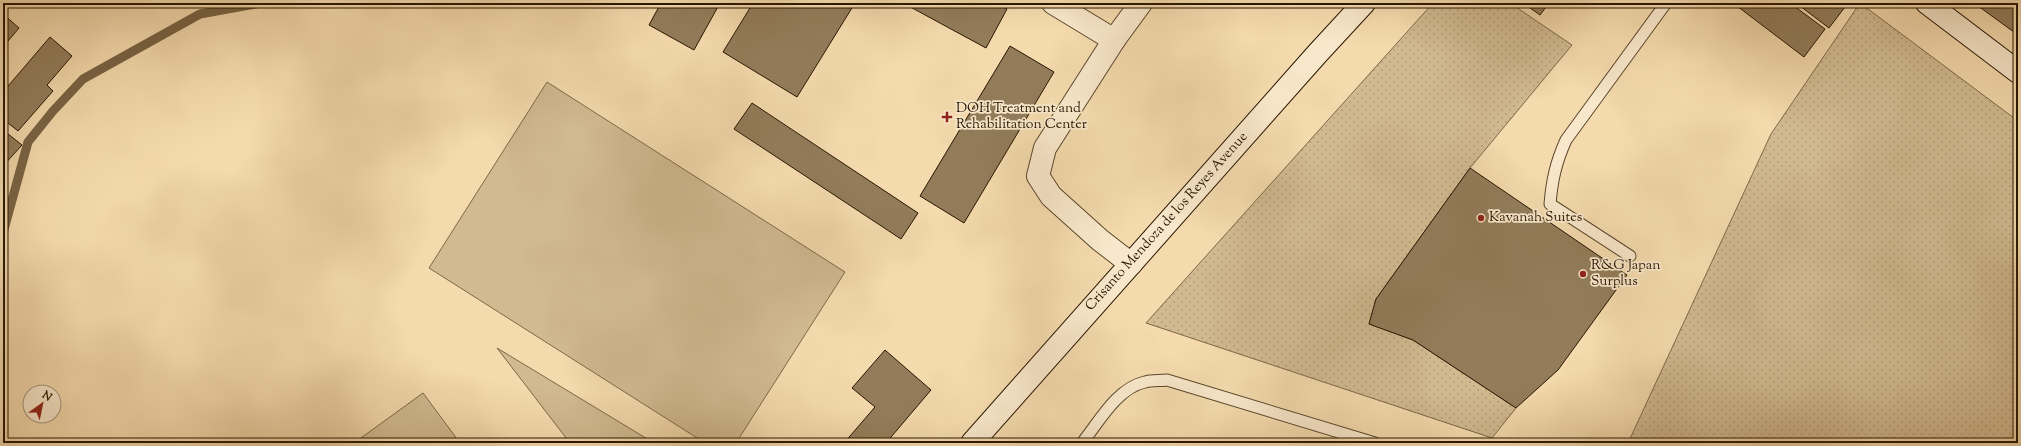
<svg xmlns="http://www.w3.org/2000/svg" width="2021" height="446" font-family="'Sorts Mill Goudy',serif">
  <defs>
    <pattern id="grass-dots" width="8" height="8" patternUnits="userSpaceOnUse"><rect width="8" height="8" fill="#d1b990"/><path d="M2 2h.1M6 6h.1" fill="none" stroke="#b39e7a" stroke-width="1.8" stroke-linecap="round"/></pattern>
  </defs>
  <rect width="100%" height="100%" fill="#f4daad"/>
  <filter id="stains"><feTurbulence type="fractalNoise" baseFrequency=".005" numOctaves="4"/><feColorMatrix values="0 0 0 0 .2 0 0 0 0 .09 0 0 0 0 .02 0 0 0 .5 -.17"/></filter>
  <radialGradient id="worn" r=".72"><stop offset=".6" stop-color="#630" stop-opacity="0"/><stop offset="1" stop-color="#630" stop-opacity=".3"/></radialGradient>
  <g fill="url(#grass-dots)" stroke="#7c6848">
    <polygon points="1433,3 1510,3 1572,45 1470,168 1376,299 1369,324 1413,340 1516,408 1492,438 1146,323"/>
    <polygon points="1860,3 2018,121 2018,443 1628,443 1771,134"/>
  </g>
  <g fill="#d1b990" stroke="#7c6848">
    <polygon points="547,82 845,272 736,443 705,443 429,268"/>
    <polygon points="497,348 654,443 570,443"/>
    <polygon points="423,393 460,443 354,443"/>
  </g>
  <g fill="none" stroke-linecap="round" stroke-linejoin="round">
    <polyline stroke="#796344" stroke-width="9" points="3,233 28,142 53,111 83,79 200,14 261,3"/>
  </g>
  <g fill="#927c5a" stroke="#281600">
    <polygon points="661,3 720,3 694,50 649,25"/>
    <polygon points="753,3 855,3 797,97 723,52"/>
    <polygon points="903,3 995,3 1007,9 986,48"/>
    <polygon points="1523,3 1549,3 1540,15"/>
    <polygon points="1733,3 1790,3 1825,29 1804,57"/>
    <polygon points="1796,3 1848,3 1829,28"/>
    <polygon points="1974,3 2018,3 2018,35"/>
    <polygon points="3,14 19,28 3,47"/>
    <polygon points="50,37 72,56 47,85 53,91 18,131 3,119 3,92"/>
    <polygon points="1010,46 1054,72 964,223 920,196"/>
    <polygon points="752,103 918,213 901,239 734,129"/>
    <polygon points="3,130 22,145 3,166"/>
    <polygon points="1470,168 1627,275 1558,370 1516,408 1413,340 1369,324 1376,299"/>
    <polygon points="885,350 931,390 886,443 844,443 875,407 852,388"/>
  </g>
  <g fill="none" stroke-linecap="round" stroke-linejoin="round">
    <defs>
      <g id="service">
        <path d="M1630 256 1550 204C1552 180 1556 162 1566 140L1666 3"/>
        <path d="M1082 443C1099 422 1117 388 1145 382 1152 380 1160 381 1167 380L1375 443"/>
      </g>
      <g id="minor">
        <polyline points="1053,3 1114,40"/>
        <polyline points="1131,264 1100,240 1051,196 1038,176 1045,148 1114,40 1141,3"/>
      </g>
      <g id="secondary">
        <polyline points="1927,3 2018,72"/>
        <polyline points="972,443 1317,54 1364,3"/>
      </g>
    </defs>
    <use href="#service" stroke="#5b472b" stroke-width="13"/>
    <use href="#minor" stroke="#5b472b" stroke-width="24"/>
    <use href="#secondary" stroke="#281600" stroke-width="24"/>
    <use href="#service" stroke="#f8e7ca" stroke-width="11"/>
    <use href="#minor" stroke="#f8e7ca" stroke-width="22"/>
    <use href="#secondary" stroke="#f8e7ca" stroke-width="22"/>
  </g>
  <g fill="#8f2418" stroke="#f8e7ca" stroke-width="1.5">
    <path d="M945 111h4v4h4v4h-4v4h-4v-4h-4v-4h4z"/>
    <circle cx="1481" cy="218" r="4"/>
    <circle cx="1583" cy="274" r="4"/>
  </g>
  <g text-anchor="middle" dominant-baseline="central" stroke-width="3.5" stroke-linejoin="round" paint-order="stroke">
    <g font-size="14" fill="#281600" stroke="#f8e7ca" text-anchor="start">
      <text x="956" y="109">DOH Treatment and<tspan x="956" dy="16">Rehabilitation Center</tspan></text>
      <text x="1489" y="218">Kavanah Suites</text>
      <text x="1591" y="266">R&amp;G Japan<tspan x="1591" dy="16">Surplus</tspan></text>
    </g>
    <g font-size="14" fill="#281600" stroke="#f8e7ca">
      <text transform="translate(1167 222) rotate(-48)">Crisanto Mendoza de los Reyes Avenue</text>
    </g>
  </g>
  <rect width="2021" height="446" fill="none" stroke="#f4daad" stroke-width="16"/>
  <rect x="4" y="4" width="2013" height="438" fill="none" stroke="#281600" stroke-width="2"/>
  <rect x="8" y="8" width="2005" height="430" fill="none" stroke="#281600"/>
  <g transform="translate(42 404) rotate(33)"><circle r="19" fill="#f8e7ca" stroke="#a59379"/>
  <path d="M0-3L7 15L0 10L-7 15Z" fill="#8f2418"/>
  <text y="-6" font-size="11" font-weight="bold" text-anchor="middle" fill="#281600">N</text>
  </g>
  <rect width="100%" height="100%" filter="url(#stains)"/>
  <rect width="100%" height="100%" fill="url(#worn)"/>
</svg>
